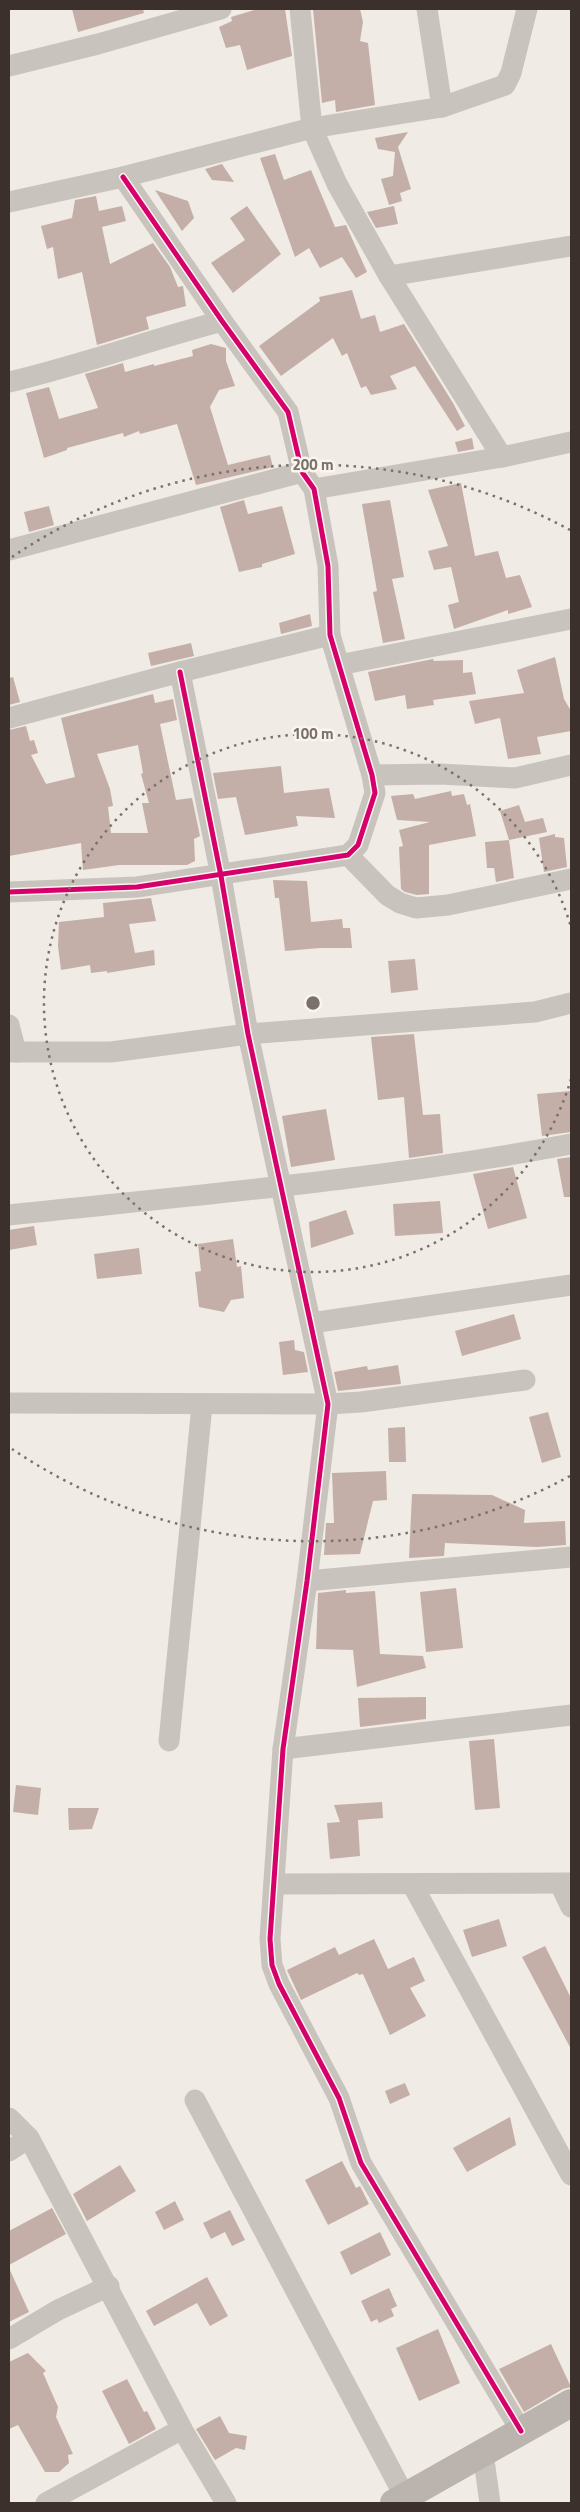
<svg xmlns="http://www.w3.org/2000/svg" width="580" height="2512" font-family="'Titillium Web',sans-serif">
  <rect width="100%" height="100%" fill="#f0ebe5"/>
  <g fill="#c3afa7" fill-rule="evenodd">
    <polygon points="72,9 143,9 144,13 78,32"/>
    <polygon points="258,9 285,9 292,56 247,70 240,45 226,48 219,27 232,21 231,17"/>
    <polygon points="313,9 360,9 363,22 360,41 368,43 375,105 336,112 335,100 322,103"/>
    <polygon points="408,132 398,147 411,189 400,193 402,201 389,205 381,179 393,176 395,152 378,149 375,138"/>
    <polygon points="275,154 284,180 311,170 335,227 346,225 367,272 356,278 342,257 320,268 309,248 295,257 260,158"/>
    <polygon points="222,164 234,182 212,180 205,169"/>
    <polygon points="155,190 188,201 194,218 182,231"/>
    <polygon points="96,196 99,211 122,206 126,221 102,227 110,264 153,243 170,267 178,287 183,286 186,306 146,317 149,329 97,345 82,272 58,279 53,247 47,249 41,226 72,218 75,200"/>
    <polygon points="247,206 281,254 233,293 211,263 245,240 230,218"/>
    <polygon points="394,206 398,224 376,228 367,212"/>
    <polygon points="352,290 361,319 375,315 380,332 404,324 453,403 465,426 457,431 415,366 390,376 397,389 371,395 366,386 361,388 347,353 342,356 333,338 281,376 259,346 320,301 319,297"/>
    <polygon points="211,344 226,348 226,361 235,386 219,390 210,407 228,465 270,455 273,467 196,485 177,424 140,434 139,431 124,437 123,433 67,448 67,450 44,458 26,393 49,387 59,419 98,408 85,374 123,363 125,372 154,364 154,366 193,356 192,350"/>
    <polygon points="472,438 474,449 458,452 455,442"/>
    <polygon points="461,483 475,556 498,551 506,578 520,575 532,607 508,614 508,610 454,629 448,605 459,602 451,567 434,570 428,551 448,546 428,490"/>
    <polygon points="244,500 248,514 282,506 295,554 262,564 262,567 239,572 220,507"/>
    <polygon points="390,500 404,577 392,579 405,639 383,643 373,592 377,591 362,504"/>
    <polygon points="49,506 54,525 29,532 24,512"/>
    <polygon points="310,614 312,626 281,634 279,623"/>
    <polygon points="191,643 194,656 151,666 148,653"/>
    <polygon points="555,657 564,699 571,711 571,731 537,737 541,754 508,759 500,718 475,724 469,701 524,693 517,670"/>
    <polygon points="433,659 434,661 463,660 463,673 472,672 476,694 433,700 434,705 407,709 405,695 375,701 368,672"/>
    <polygon points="13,677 20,702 9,705 9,678"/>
    <path d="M153 694 155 703 173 699 177 720 160 724 176 800 192 798 200 836 194 839 195 861 187 865H119L83 870 81 843 9 856V730L26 726 30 741 34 740 38 753 31 755 46 784 75 777 61 718ZM138 745 143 773 141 774 149 803H142L148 833H111L108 807 113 806 110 789 97 754Z"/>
    <polygon points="281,766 284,793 329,788 335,818 296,816 298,826 245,835 236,797 218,799 213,773"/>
    <polygon points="451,791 452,796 464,794 467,805 470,804 476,836 429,845 429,894 417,895 405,892 401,889 399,847 403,846 399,830 430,822 397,820 391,796 413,794 415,799"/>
    <polygon points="519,805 525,822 543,818 547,832 509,840 514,878 496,882 494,868 487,868 485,842 509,840 500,811"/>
    <polygon points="555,834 555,837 564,838 567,867 544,872 539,838"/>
    <polygon points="273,880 307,881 311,922 342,919 343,928 350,928 352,948 320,948 285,951 279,898 275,898"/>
    <polygon points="151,898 156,921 129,924 135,953 154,950 155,965 107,973 107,971 91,973 90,965 61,970 58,946 59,922 104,917 103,903"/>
    <polygon points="415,959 418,990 391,993 388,961"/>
    <polygon points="414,1034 423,1115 440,1114 443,1153 409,1158 404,1097 378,1100 371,1037"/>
    <polygon points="571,1091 571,1132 542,1136 537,1094"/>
    <polygon points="326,1109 335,1160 291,1167 282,1116"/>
    <polygon points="571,1157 571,1197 564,1197 557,1159"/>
    <polygon points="513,1167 527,1218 488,1229 473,1174"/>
    <polygon points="440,1201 443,1233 395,1236 393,1204"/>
    <polygon points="346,1210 354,1234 311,1248 309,1222"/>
    <polygon points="34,1226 37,1245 9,1250 9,1230"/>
    <polygon points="233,1239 237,1267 241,1266 244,1298 231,1300 224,1312 199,1307 195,1272 201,1271 198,1244"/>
    <polygon points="139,1248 142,1274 97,1279 94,1254"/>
    <polygon points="514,1314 521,1339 462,1356 455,1331"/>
    <polygon points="294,1340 295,1350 304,1352 308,1372 283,1375 279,1342"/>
    <polygon points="398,1365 401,1384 338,1391 334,1372 367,1366 368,1370"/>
    <polygon points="548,1412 561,1457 542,1463 529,1417"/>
    <polygon points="405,1427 406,1462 389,1462 388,1428"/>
    <polygon points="386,1471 387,1500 373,1501 360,1554 324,1555 326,1523 334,1523 332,1473"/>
    <polygon points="412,1494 492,1495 525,1510 524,1523 565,1521 566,1545 537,1547 445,1543 444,1556 409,1558"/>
    <polygon points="456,1588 463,1648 426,1652 420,1592"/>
    <polygon points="346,1590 346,1593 375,1591 380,1654 423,1656 426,1668 357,1687 353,1650 316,1649 318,1593"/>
    <polygon points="426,1697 426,1719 360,1727 358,1698"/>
    <polygon points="494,1739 500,1808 475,1810 469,1741"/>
    <polygon points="16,1785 41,1788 38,1815 13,1812"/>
    <polygon points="382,1802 383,1818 358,1820 360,1856 330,1859 327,1823 340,1822 334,1805"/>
    <polygon points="68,1808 99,1808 92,1829 69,1830"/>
    <polygon points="499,1919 507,1946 472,1957 463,1930"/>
    <polygon points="374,1939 388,1969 414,1957 425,1981 410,1988 426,2016 390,2035 363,1974 359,1975 357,1973 301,2000 287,1970 335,1947 339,1955"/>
    <polygon points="545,1946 571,1998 571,2049 522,1957"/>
    <polygon points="405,2083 410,2095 390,2104 385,2091"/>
    <polygon points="510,2117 516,2145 467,2172 453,2148"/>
    <polygon points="342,2161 356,2188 360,2186 369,2204 328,2225 305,2180"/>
    <polygon points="120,2165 136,2191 87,2221 73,2194"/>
    <polygon points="175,2201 184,2220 164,2230 155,2212"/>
    <polygon points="52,2208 66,2234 9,2265 9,2231"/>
    <polygon points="230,2210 245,2240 232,2246 225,2232 211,2239 203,2223"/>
    <polygon points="380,2232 391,2255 351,2275 340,2252"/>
    <polygon points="9,2268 29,2312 9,2322"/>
    <polygon points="207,2277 228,2316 210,2326 197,2303 154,2326 146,2311"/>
    <polygon points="389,2288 397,2306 391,2309 394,2316 379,2323 377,2319 371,2322 361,2301"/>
    <polygon points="438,2329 460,2383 419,2401 396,2348"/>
    <polygon points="551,2344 571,2387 563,2389 524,2412 499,2369"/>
    <polygon points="28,2353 46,2371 43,2373 58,2407 56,2417 73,2454 68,2455 69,2463 59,2472 45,2472 18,2425 9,2429 9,2362"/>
    <polygon points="127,2379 144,2412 147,2411 156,2429 129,2444 102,2391"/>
    <polygon points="220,2416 229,2433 247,2436 245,2450 236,2448 215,2460 196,2429"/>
  </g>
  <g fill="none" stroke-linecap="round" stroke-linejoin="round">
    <g stroke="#c9c3be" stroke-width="21">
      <polyline points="300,9 312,128 337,184 389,276 502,457"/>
      <polyline points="427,9 442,107"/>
      <polyline points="9,66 98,44 221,9"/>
      <polyline points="9,202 123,177 312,128 442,107 505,85 511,73 527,9"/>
      <polyline points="389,276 571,246"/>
      <path d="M9 382C81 365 150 340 222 321"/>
      <polyline points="314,489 502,457 571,442"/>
      <polyline points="9,550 302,472"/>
      <polyline points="339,665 571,619"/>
      <polyline points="180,672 221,876 248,1034 328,1404 307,1581 283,1749 270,1939 272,1965 279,1984 339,2098 361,2163 521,2431"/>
      <polyline points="9,718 180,672 330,635"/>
      <polyline points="372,775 440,774 515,778 571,765"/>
      <polyline points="348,855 387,895 400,903 416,908 448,905 571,879"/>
      <polyline points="9,892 137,887 348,855 358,845 375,793 372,775 330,635 328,566 314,489 302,472 288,412 222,321 123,177"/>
      <polyline points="9,1025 16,1052"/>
      <polyline points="9,1052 111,1052 248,1034 535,1012 571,1003"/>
      <path d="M9 1215C197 1195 386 1179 571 1144"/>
      <polyline points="311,1323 571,1285"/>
      <polyline points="9,1403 328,1404 361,1402 525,1380"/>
      <polyline points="307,1581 571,1557"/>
      <polyline points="169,1741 202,1405"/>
      <polyline points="283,1749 571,1715"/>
      <polyline points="274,1884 571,1883"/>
      <polyline points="412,1884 571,2175"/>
      <polyline points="560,1884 571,1907"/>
      <polyline points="195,2100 405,2497"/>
      <polyline points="9,2118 29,2138 182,2429 226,2503"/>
      <polyline points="9,2151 29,2138"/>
      <polyline points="9,2339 58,2310 109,2286"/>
      <polyline points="483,2453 490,2503"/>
      <polyline points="46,2503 182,2429"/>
    </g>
    <polyline stroke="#bab3ae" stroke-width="28" points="394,2503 571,2403"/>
    <defs>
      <g id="cycleway">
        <polyline points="180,672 221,876 248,1034 328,1404 307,1581 283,1749 270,1939 272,1965 279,1984 339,2098 361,2163 521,2431"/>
        <polyline points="9,892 137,887 348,855 358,845 375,793 372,775 330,635 328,566 314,489 302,472 288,412 222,321 123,177"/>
      </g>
    </defs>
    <use href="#cycleway" stroke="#fbf5ee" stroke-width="8"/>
    <use href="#cycleway" stroke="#d6006c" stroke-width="5"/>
  </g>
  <g fill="none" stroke="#7a716c" stroke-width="2.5" stroke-dasharray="2.5 5">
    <path d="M571 1079A269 269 0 1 1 571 927"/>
    <path d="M570 1476A538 538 0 0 1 12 1449M12 557A538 538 0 0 1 570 530"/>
  </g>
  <circle cx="313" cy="1003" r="8" fill="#7a716c" stroke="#fbf5ee" stroke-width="2.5"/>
  <g font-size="15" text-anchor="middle" font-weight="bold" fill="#7a716c" stroke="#fbf5ee" stroke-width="5" stroke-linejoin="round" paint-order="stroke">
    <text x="313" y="470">200 m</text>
    <text x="313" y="739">100 m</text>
  </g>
  <rect width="580" height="2512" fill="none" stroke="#3b302b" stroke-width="20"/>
</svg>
